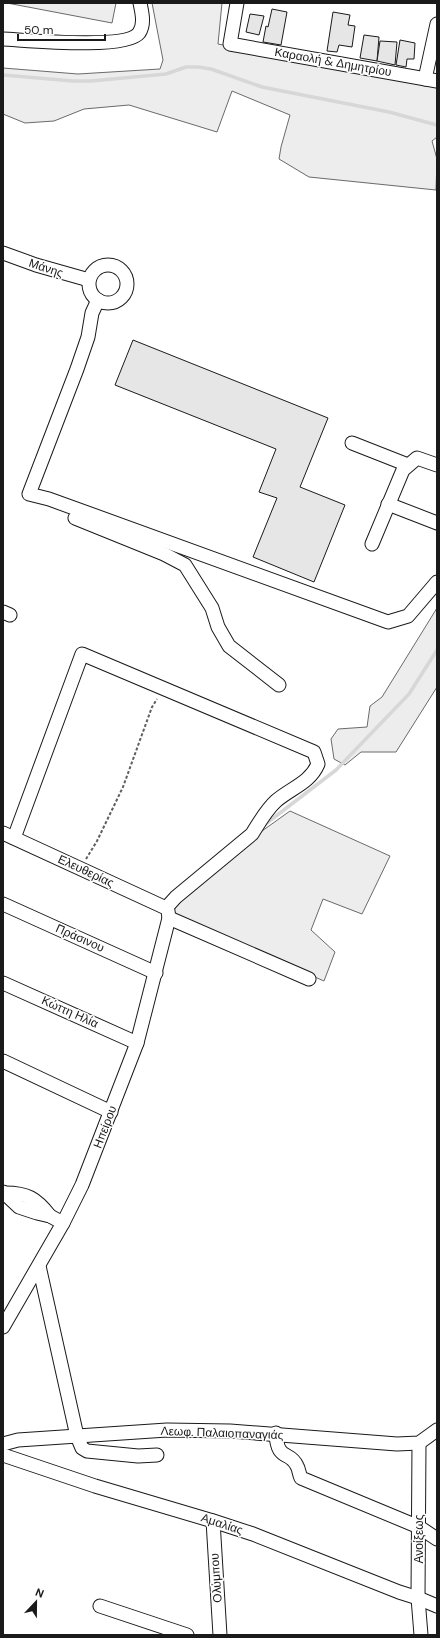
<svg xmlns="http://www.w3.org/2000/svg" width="440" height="1638" font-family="'DM Sans',sans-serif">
  <rect width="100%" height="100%" fill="#fff"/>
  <g fill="#ededed" stroke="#6a6a6a">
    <polygon points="7,3 116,3 112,23"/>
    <polygon points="152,3 222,3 218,44 437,86 437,137 432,141 437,159 436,190 309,177 279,159 281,147 290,115 232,91 217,132 129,105 84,109 54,121 25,123 3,114 3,68 78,74 160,69 163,60"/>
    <polygon points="437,608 437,687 396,752 361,752 345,765 334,759 331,739 338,729 367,727 370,706 382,697"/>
    <polygon points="290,811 390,856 362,914 323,899 311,930 335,952 324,981 174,916 173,902 255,836"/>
  </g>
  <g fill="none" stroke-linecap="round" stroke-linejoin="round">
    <g stroke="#d7d7d7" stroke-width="3.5">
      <polyline points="3,75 73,81 91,81 166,74 186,67 198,67 211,69 262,87 389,112 437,125"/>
      <polyline points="263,826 336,770 409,694 437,650"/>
    </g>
  </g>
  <g fill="#e6e6e6" stroke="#1a1a1a">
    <polygon points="272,9 287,12 281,45 263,42 266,26 268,27"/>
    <polygon points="333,12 350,15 348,25 355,26 352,47 339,45 337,52 327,51"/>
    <polygon points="250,14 264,16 259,35 246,32"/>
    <polygon points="364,35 379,37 377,61 360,58"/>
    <polygon points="400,40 415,43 414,59 407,59 406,67 396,65"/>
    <polygon points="380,41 397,42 395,65 377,61"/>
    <polygon points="133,340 328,418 300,487 345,505 314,582 253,557 277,498 259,492 276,449 115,385"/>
  </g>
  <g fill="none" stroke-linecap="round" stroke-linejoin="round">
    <defs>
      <g id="minor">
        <polyline points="237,3 230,44 437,81"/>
        <path d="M3 39C26 40 126 50 139 33 145 24 142 13 140 3"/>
        <polyline points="425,79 437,24"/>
        <polyline points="3,253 36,265 89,280"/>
        <circle cx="108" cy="284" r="19"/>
        <polyline points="98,300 92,313 88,337 77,369 29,494 49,499 388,622 408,616 437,582"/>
        <polyline points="352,443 408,465"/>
        <polyline points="388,504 437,523"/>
        <polyline points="75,518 164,554 185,565 212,608 218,627 229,646 279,685"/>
        <polyline points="372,544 403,470 417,458 437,465"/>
        <polyline points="3,612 10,615"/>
        <polyline points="3,833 166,908 168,911 169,918 137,1043 82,1185 63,1223 3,1327"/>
        <path d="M14 838 82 654 314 752 318 764C310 783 291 788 276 801 266 810 259 823 252 834L176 897 166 908"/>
        <polyline points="3,904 156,973"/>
        <polyline points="169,918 309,979"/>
        <polyline points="3,983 137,1043"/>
        <polyline points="3,1061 111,1112"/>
        <polyline points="3,1192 19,1207 37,1213 50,1216 63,1223"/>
        <path d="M5 1193C27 1193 36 1198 50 1216"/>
        <polyline points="39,1266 77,1436 82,1448 87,1451 138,1456 157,1455"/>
        <path d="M276 1433C277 1462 290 1450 297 1466 299 1469 299 1474 301 1478L419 1527 437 1539"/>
        <polyline points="419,1443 418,1598 421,1635"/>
        <polyline points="3,1444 18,1440 167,1430 230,1431 397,1444 419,1443 437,1430"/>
        <polyline points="3,1455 95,1486 213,1521 253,1534 399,1592 418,1598 437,1606"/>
        <polyline points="213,1521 220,1635"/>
        <polyline points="100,1606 187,1635"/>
      </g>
    </defs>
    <use href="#minor" stroke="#1a1a1a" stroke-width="15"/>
    <polyline stroke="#5f5f5f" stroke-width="2" stroke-dasharray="3 2" stroke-linecap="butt" points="86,859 97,841 123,787 152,707 157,699"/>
    <use href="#minor" stroke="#fff" stroke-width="13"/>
  </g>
  <g text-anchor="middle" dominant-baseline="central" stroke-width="3" stroke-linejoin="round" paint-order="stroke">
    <g font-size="12" fill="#1a1a1a" stroke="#fff">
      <text transform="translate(333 62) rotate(10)">Καραολή &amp; Δημητρίου</text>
      <text transform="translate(46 268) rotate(18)">Μάνης</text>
      <text transform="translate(86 871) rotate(25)">Ελευθερίας</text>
      <text transform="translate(80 938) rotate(24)">Πράσινου</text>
      <text transform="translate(70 1012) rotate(24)">Κώττη Ηλία</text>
      <text transform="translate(105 1127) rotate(-69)">Ηπείρου</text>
      <text transform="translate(222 1433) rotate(2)">Λεωφ. Παλαιοπαναγιάς</text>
      <text transform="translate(222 1524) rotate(18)">Αμαλίας</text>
      <text transform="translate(419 1539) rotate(-90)">Ανοίξεως</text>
      <text transform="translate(216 1578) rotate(-94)">Ολύμπου</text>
    </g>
  </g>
  <rect width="440" height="1638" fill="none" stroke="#1a1a1a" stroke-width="8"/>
  <g transform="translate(36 1602) rotate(22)" stroke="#ffffff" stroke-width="3" paint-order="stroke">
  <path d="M0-3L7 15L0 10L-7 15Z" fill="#1a1a1a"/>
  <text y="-6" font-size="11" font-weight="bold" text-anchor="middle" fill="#1a1a1a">N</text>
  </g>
  <path d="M18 34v6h87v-6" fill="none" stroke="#1a1a1a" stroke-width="2"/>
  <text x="24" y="34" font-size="12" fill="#1a1a1a" stroke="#ffffff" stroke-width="3" paint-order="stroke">50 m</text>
</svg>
